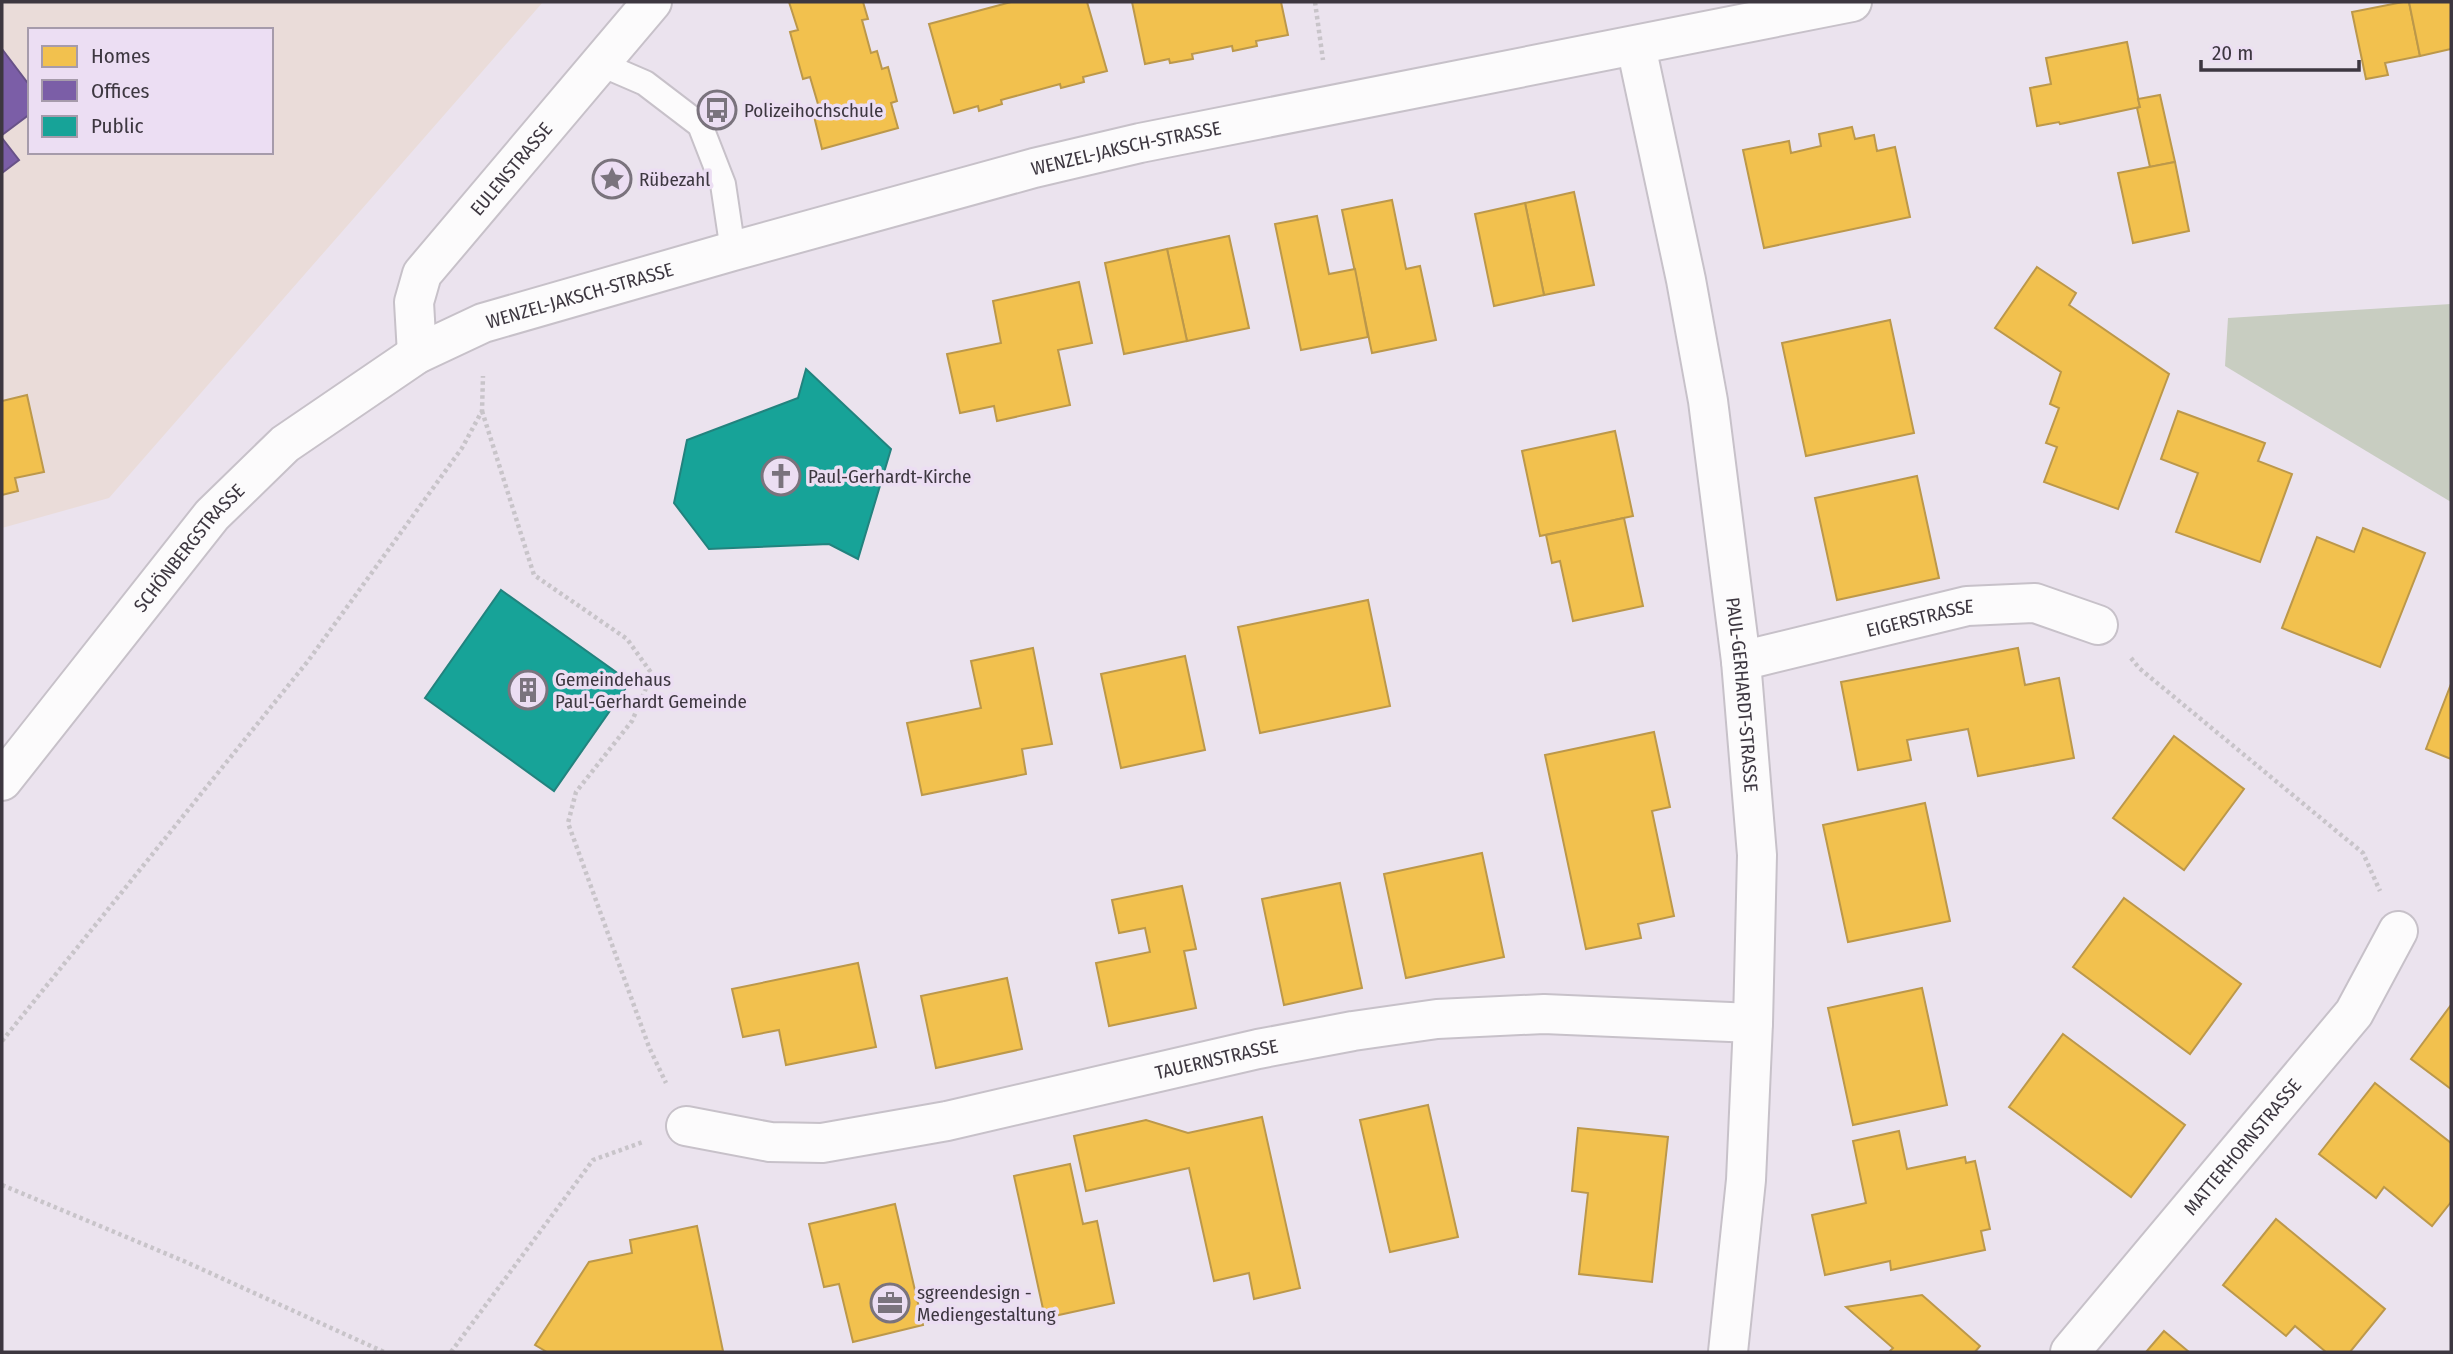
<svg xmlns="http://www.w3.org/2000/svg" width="2453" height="1354" font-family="'Fira Sans Condensed',sans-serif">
  <rect width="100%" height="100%" fill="#ebe3ee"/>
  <path fill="#eadcd9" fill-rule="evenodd" d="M2 2H543L109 498 2 528ZM30 30H271V152H30Z"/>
  <polygon fill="#c8cdc1" points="2451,304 2451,502 2225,366 2228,318"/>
  <g fill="#f2c14e" stroke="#bc984a" stroke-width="2">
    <polygon points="789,2 863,2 868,19 862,20 871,53 877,51 882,69 888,67 897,101 891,103 898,128 822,149 813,112 820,111 810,77 803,79 790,32 798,30"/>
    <polygon points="1011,2 1087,2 1107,71 1083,77 1084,82 1061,88 1060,84 1001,100 1002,104 979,111 978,106 954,113 929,24"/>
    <polygon points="1132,2 1281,2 1288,35 1256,41 1257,46 1233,51 1232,46 1192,54 1193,59 1170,63 1169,59 1145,64"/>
    <polygon points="2403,2 2409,2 2420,56 2385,63 2388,75 2366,79 2352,12"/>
    <polygon points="2409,2 2451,2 2451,49 2420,56"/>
    <polygon points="2127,42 2140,107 2060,124 2059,122 2037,126 2030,88 2051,84 2046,58"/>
    <polygon points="2160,95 2175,162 2150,167 2137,108 2140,107 2138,99"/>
    <polygon points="1852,127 1855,139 1874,135 1877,151 1895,147 1910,217 1764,248 1743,150 1789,141 1791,153 1821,146 1819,134"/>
    <polygon points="2175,162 2189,231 2133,243 2118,173"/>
    <polygon points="1574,192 1594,285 1544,295 1525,203"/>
    <polygon points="1392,200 1406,269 1420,266 1436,340 1372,353 1342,210"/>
    <polygon points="1525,203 1544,295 1494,306 1475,214"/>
    <polygon points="1317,216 1329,274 1355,269 1368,337 1301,350 1275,224"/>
    <polygon points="1229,236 1249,328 1187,341 1167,249"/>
    <polygon points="1167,249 1187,341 1124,354 1105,263"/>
    <polygon points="2037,267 2076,293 2069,305 2169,374 2118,509 2044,482 2057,447 2046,443 2059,408 2050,404 2061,372 1995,328"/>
    <polygon points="1079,282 1092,343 1058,350 1070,405 997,421 994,406 960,413 947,354 1001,343 993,301"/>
    <polygon points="1890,320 1914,433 1806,456 1782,343"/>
    <polygon points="27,395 44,472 15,478 18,491 2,495 2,401"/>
    <polygon points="2178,411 2265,443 2258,461 2292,474 2260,562 2176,532 2198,473 2161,459"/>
    <polygon points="1615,431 1633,516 1540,536 1522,451"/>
    <polygon points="1917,476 1939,578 1837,600 1815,498"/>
    <polygon points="1624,518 1643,606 1573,621 1560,561 1552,563 1546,535"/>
    <polygon points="2363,528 2425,553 2380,667 2282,628 2317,537 2354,552"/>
    <polygon points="1368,600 1390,706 1260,733 1238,627"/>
    <polygon points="1033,648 1052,744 1022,749 1026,774 922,795 907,723 981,708 971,661"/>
    <polygon points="2018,648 2025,685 2059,678 2074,758 1978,776 1968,729 1907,740 1911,760 1858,770 1841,682"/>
    <polygon points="1185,656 1205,750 1121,768 1101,674"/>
    <polygon points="2451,684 2451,759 2426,749"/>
    <polygon points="1654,732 1670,807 1652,811 1674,916 1638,924 1641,938 1586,949 1545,755"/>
    <polygon points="2174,736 2244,789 2184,870 2113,818"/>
    <polygon points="1925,803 1950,921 1848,942 1823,825"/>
    <polygon points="1482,853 1504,957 1406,978 1384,874"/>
    <polygon points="1340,883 1362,988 1284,1005 1262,899"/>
    <polygon points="1182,886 1196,949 1184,951 1196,1008 1109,1026 1096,963 1150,952 1145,928 1119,933 1112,900"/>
    <polygon points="2124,898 2241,984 2190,1054 2073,967"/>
    <polygon points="858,963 876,1047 786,1065 779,1030 743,1037 732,989"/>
    <polygon points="1007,978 1022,1049 936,1068 921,996"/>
    <polygon points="1922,988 1947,1105 1853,1125 1828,1008"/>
    <polygon points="2451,1005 2451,1089 2411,1059"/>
    <polygon points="2063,1034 2185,1125 2131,1197 2009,1107"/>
    <polygon points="2375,1083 2451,1143 2451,1202 2432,1226 2384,1187 2376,1198 2319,1154"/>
    <polygon points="1428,1105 1458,1237 1390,1252 1360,1120"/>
    <polygon points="1262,1117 1300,1288 1254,1299 1249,1273 1214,1281 1189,1168 1086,1191 1074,1136 1146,1120 1188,1133"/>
    <polygon points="1578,1128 1668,1137 1652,1282 1579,1274 1588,1193 1572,1191"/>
    <polygon points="1899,1131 1907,1169 1965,1157 1966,1163 1975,1161 1990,1229 1981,1231 1985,1250 1891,1270 1890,1261 1825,1275 1812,1215 1866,1203 1853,1141"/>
    <polygon points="1070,1164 1083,1224 1097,1221 1114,1303 1045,1318 1014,1176"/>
    <polygon points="895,1204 923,1325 853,1342 839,1284 824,1287 809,1224"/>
    <polygon points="2276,1219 2385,1309 2350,1352 2326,1352 2295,1326 2286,1336 2223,1285"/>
    <polygon points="697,1226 723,1351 547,1352 535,1345 589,1262 632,1253 630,1240"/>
    <polygon points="1922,1295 1980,1346 1975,1352 1889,1352 1893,1348 1846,1307"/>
    <polygon points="2164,1331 2189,1352 2146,1352"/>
  </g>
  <g fill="#7b5ea7" stroke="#685288" stroke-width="2">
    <polygon points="2,49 30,86 30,114 2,135"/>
    <polygon points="2,138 19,160 2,173"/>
  </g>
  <g fill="#17a398" stroke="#22837e" stroke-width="2">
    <polygon points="806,369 891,449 858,559 829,544 709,549 674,503 687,440 798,398"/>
    <polygon points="501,590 630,682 554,791 425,698"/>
  </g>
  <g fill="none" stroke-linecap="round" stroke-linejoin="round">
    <defs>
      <polyline id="lane" points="601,64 645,83 700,125 723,184 733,251"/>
      <g id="street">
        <path id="s1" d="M1636 46 1686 280 1708 401 1741 661 1757 855 1753 1023 1746 1180 1728 1352"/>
        <path id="s2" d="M417 354 414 302 422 274 652 2"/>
        <path id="s3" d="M1741 661 1967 606 2035 603 2098 625"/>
        <path id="s4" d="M686 1126 770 1142 822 1143 947 1121 1258 1049 1353 1031 1437 1019 1544 1014 1753 1023"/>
        <path id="s5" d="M2070 1352 2354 1013 2398 931"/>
      </g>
      <g id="secondary">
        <path id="s6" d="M2 781 212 515 285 444 417 354 483 323 733 251 1034 168 1140 143 1852 2"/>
      </g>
    </defs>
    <use href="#lane" stroke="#c7c1c9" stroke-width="28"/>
    <use href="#street" stroke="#c7c1c9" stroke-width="42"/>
    <use href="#secondary" stroke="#c7c1c9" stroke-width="42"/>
    <g stroke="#c8c4c9" stroke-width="4.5" stroke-dasharray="3.5 3.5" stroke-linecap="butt">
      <polyline points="1315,2 1323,60"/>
      <polyline points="482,411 534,575 627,639 652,674 632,721 576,792 568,823 649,1047 666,1083"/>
      <polyline points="2131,658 2139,668 2363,853 2380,891"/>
      <polyline points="2,1041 308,661 462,448 482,411 483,376"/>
      <polyline points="2,1185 186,1262 384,1352"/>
      <polyline points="451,1352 593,1160 643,1142"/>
    </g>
    <use href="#lane" stroke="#fcfbfc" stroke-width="24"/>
    <use href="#street" stroke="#fcfbfc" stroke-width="38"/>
    <use href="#secondary" stroke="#fcfbfc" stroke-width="38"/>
  </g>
  <defs>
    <symbol id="bus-ring" viewBox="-11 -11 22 22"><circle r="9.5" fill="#ecdef3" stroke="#7a737d" stroke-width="1.5"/><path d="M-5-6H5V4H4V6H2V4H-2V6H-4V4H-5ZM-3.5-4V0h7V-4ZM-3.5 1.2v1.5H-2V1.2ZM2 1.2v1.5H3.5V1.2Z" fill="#7a737d"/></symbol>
    <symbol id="sight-ring" viewBox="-11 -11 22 22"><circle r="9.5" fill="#ecdef3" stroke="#7a737d" stroke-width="1.5"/><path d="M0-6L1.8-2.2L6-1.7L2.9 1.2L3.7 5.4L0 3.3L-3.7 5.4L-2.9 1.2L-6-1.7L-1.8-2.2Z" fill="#7a737d"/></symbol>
    <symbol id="church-ring" viewBox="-11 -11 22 22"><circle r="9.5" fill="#ecdef3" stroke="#7a737d" stroke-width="1.5"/><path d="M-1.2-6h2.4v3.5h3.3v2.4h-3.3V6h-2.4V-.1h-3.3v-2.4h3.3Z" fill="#7a737d"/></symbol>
    <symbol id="building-ring" viewBox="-11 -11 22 22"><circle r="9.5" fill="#ecdef3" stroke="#7a737d" stroke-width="1.5"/><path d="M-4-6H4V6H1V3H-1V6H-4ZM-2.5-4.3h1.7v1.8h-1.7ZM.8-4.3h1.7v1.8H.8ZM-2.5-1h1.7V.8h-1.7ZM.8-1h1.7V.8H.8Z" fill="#7a737d"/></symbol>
    <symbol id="office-ring" viewBox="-11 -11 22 22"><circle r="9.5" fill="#ecdef3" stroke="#7a737d" stroke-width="1.5"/><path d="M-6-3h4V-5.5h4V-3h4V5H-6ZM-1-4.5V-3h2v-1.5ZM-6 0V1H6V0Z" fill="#7a737d"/></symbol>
  </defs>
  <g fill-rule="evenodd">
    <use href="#bus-ring" x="695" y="88" width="44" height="44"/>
    <use href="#sight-ring" x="590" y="157" width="44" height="44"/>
    <use href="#church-ring" x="759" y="454" width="44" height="44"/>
    <use href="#building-ring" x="506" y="668" width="44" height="44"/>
    <use href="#office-ring" x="868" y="1281" width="44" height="44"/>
  </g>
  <g text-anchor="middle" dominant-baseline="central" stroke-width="7" stroke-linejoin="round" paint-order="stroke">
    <g font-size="19" fill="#3d3740" stroke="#ecdef3" text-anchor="start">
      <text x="744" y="110">Polizeihochschule</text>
      <text x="639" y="179">Rübezahl</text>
      <text x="808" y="476">Paul-Gerhardt-Kirche</text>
      <text x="555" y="679">Gemeindehaus<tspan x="555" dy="22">Paul-Gerhardt Gemeinde</tspan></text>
      <text x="917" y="1292">sgreendesign -<tspan x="917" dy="22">Mediengestaltung</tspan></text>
    </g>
    <g font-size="19" fill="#3d3740" stroke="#ecdef3">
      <text stroke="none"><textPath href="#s6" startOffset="1340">WENZEL-JAKSCH-STRASSE</textPath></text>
      <text stroke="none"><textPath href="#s2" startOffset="219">EULENSTRASSE</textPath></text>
      <text stroke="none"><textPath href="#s6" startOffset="774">WENZEL-JAKSCH-STRASSE</textPath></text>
      <text stroke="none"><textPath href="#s6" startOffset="299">SCHÖNBERGSTRASSE</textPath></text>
      <text stroke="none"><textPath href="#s3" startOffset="184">EIGERSTRASSE</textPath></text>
      <text stroke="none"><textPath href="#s1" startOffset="658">PAUL-GERHARDT-STRASSE</textPath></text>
      <text stroke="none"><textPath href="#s4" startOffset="541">TAUERNSTRASSE</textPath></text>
      <text stroke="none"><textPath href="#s5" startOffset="268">MATTERHORNSTRASSE</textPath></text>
    </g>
  </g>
  <rect width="2453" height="1354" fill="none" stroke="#3d3740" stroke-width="7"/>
  <rect x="28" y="28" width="245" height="126" fill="#ecdef3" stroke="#a69bab" stroke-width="2"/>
  <rect x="42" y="46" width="35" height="21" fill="#f2c14e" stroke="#a69bab" stroke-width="2"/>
  <text x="91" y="63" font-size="21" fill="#3d3740">Homes</text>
  <rect x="42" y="80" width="35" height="21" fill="#7b5ea7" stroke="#a69bab" stroke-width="2"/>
  <text x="91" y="98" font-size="21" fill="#3d3740">Offices</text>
  <rect x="42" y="116" width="35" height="21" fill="#17a398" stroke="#a69bab" stroke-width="2"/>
  <text x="91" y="133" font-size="21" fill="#3d3740">Public</text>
  <path d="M2201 60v10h158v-10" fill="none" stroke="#3d3740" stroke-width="3.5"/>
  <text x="2212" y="60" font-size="21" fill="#3d3740" stroke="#ecdef3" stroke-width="5" paint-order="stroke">20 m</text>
</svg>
